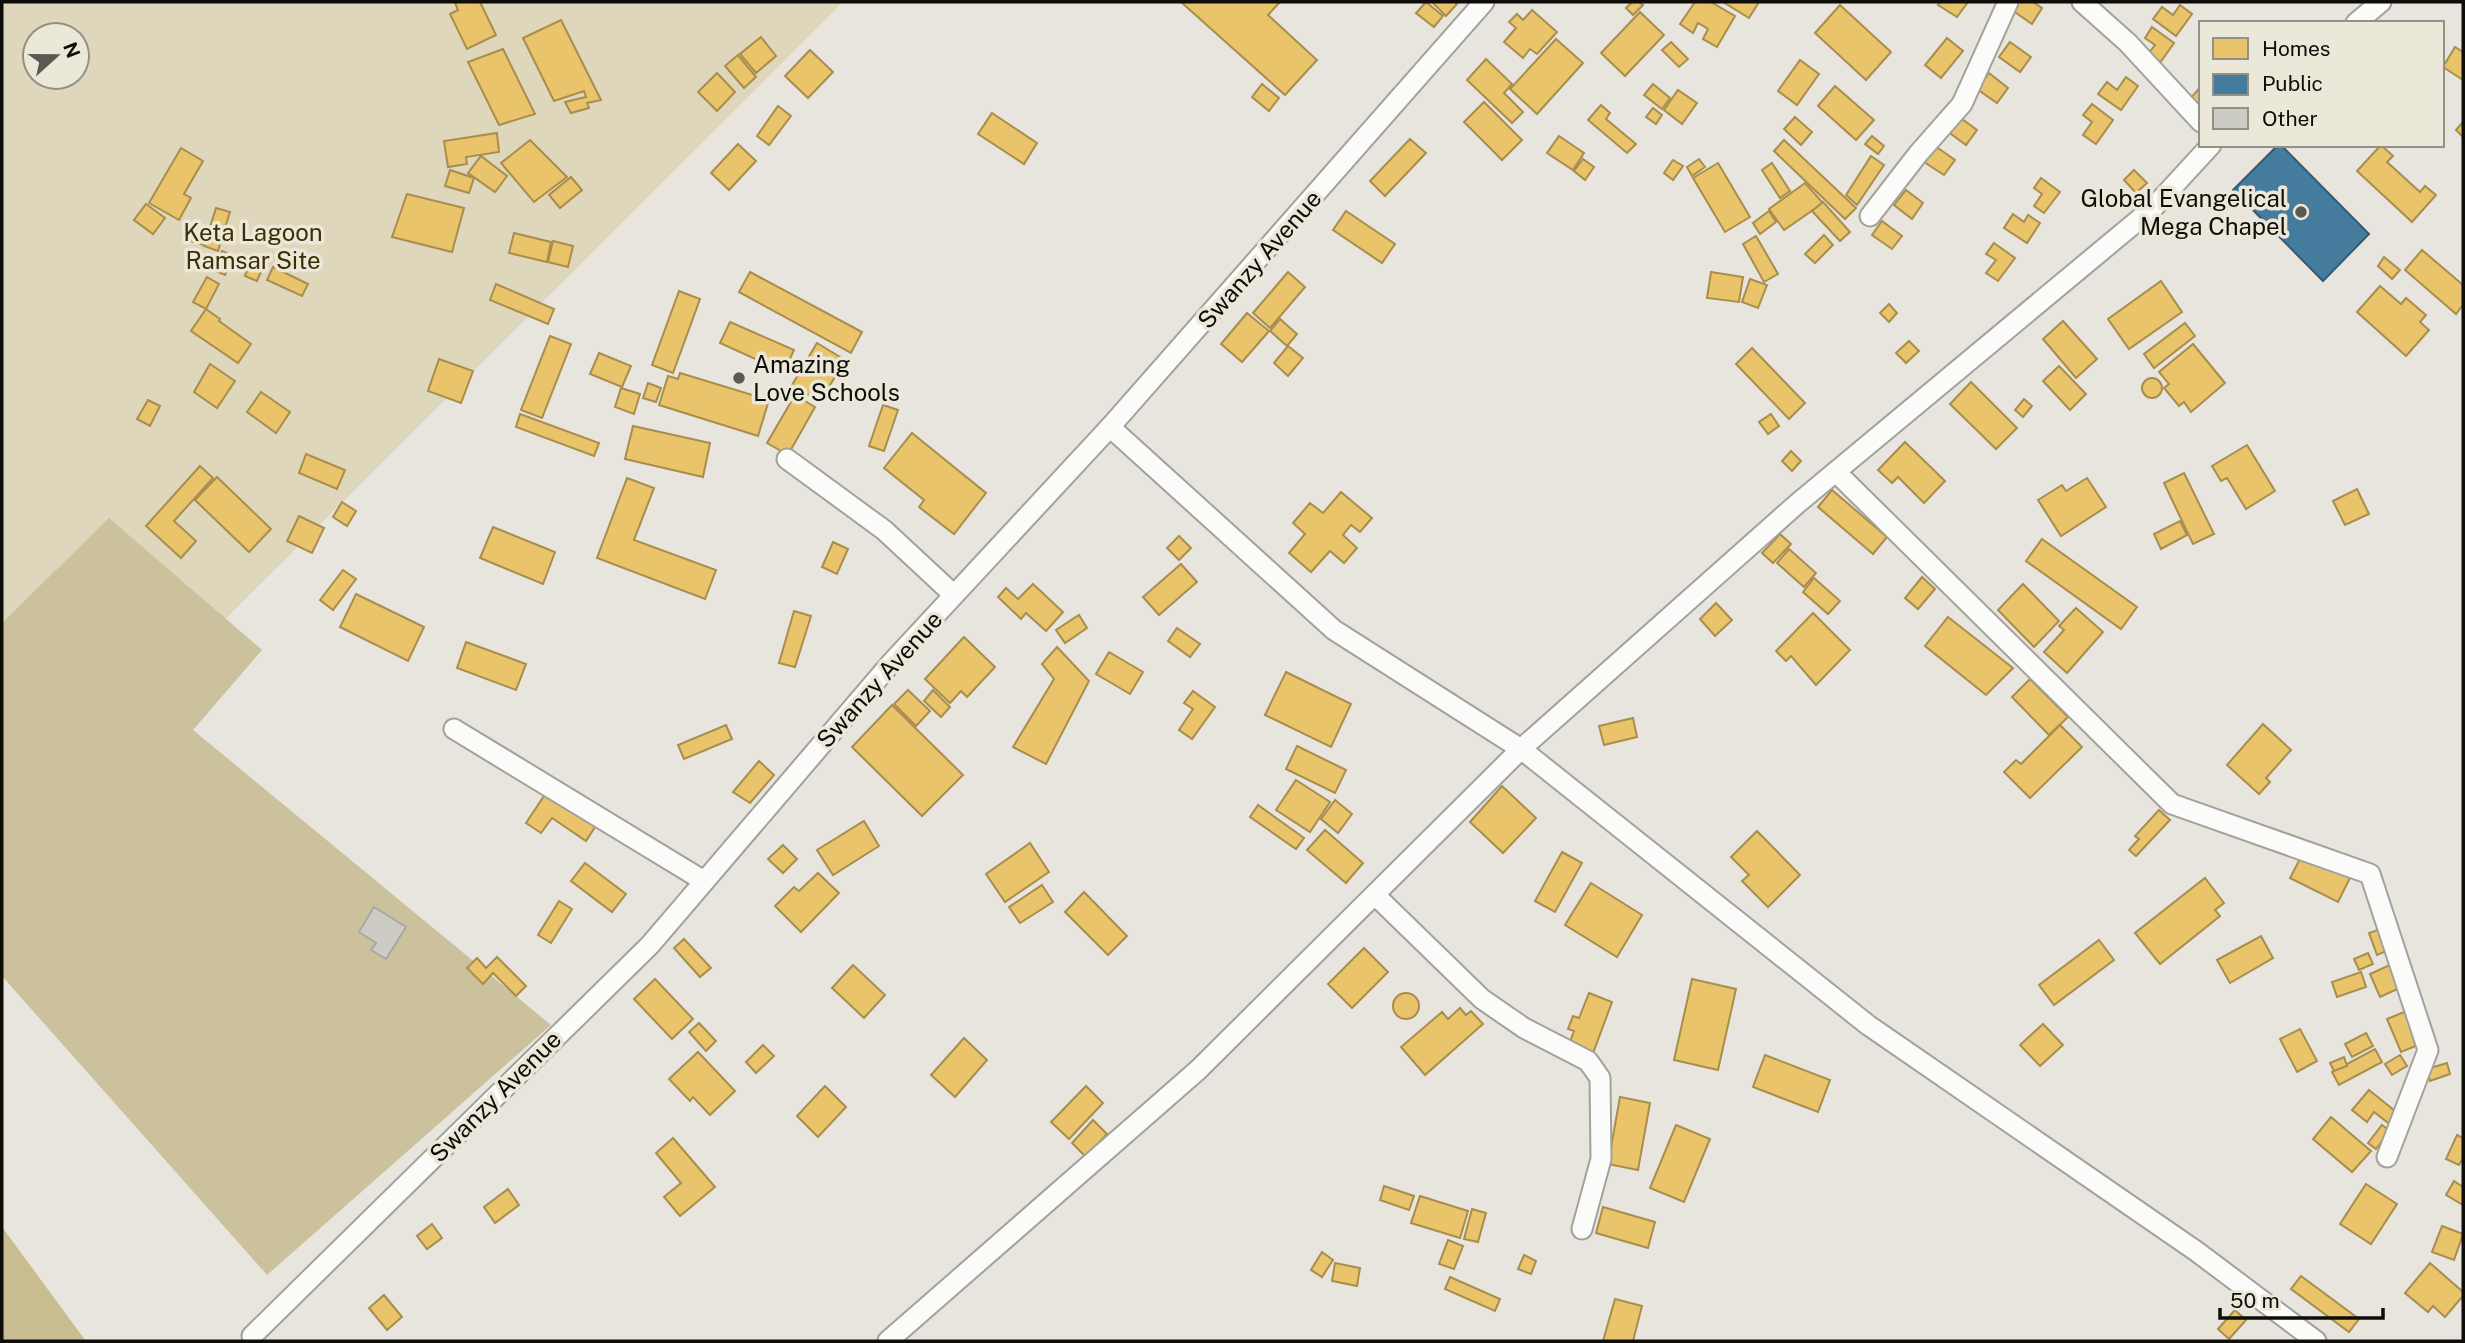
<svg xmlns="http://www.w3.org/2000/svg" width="2465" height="1343" font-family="'Public Sans',sans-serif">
  <rect width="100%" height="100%" fill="#e7e5dd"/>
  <path fill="#dfd7bb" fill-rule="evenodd" d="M2 2H843L2 842ZM35 35H77V77H35Z"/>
  <polygon fill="#cbc19d" points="109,518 262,650 193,730 551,1025 267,1275 2,976 2,623"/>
  <polygon fill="#c9bc91" points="2,1227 85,1340 86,1341 2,1341"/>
  <g fill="#e9c46a" stroke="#a88d4d" stroke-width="2">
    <polygon points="459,2 480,2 496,35 467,49 450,14 458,10 455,3"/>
    <polygon points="1181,2 1280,2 1268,15 1317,60 1285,95"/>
    <polygon points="1426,2 1443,16 1434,27 1416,13"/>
    <polygon points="1432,2 1455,2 1457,4 1446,16"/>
    <polygon points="1632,2 1639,2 1643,5 1633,15 1626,8"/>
    <polygon points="1695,2 1711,2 1735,16 1717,47 1703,39 1708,29 1698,23 1693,33 1680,24"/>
    <polygon points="1723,2 1759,2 1749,18"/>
    <polygon points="1940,2 1968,2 1957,17 1938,5"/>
    <polygon points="2018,2 2033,2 2042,8 2032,24 2012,10"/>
    <polygon points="1840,5 1891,52 1866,80 1815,33"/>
    <polygon points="2180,5 2192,14 2176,36 2153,19 2162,7 2173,15"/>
    <polygon points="1532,10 1557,32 1537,54 1530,49 1523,58 1504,42 1516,28 1509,22 1517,14 1523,20"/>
    <polygon points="1640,12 1664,35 1625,76 1601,53"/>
    <polygon points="561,20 601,100 587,103 589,108 571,113 565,102 586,97 584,91 554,101 523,38"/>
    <polygon points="2152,27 2174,43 2157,67 2145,58 2155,45 2145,38"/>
    <polygon points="761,37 776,56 756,73 740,54"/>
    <polygon points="1947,38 1963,51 1941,78 1925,65"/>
    <polygon points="1556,39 1583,63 1537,114 1510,89"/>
    <polygon points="1671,42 1688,59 1679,67 1662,50"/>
    <polygon points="2010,42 2031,57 2020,72 1999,57"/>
    <polygon points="2455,47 2463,52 2463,80 2443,67"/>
    <polygon points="503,49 535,114 499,125 468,62"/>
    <polygon points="810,50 833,72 808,98 785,76"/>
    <polygon points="738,55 756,77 744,88 725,66"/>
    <polygon points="1486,59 1512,84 1504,93 1523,112 1512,123 1467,80"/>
    <polygon points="1800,60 1819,74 1797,105 1778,91"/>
    <polygon points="717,73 735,92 717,111 698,92"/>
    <polygon points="1989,73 2008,88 1997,103 1977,89"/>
    <polygon points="2126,77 2138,86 2121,110 2098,94 2107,82 2117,90"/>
    <polygon points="1262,84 1279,98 1269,111 1252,97"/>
    <polygon points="1653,84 1670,98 1662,109 1644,95"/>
    <polygon points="1835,86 1874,120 1856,140 1818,106"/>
    <polygon points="2201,86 2201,108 2190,99"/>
    <polygon points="1678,90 1697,103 1682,124 1664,110"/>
    <polygon points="1484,102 1522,140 1502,160 1464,122"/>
    <polygon points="2092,104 2113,120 2096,144 2083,135 2092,122 2083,115"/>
    <polygon points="1601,105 1610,113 1606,119 1636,144 1627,153 1588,120"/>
    <polygon points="778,106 791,116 769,145 757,136"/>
    <polygon points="1653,108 1662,115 1656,124 1646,117"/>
    <polygon points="992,113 1037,143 1024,164 978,134"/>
    <polygon points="1958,116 1977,130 1966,145 1947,131"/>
    <polygon points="1795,117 1812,132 1801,145 1784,129"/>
    <polygon points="2463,122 2463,137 2456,130"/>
    <polygon points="497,133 499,152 466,157 467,164 448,167 444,141"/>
    <polygon points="1559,136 1584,153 1573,170 1547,153"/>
    <polygon points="1872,136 1884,146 1878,154 1865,144"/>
    <polygon points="1410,139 1426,153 1385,196 1370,181"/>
    <polygon points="530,140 567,177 534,202 501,163"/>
    <polygon points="1784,140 1856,208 1845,219 1774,151"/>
    <polygon points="738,144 756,161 729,190 711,173"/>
    <polygon points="2381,145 2393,156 2387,162 2420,192 2425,186 2436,195 2412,222 2357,171"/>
    <polygon points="1935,146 1955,160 1944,175 1924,162"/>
    <polygon points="181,148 203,161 184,194 191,198 179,220 149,203"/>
    <polygon points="481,156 507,176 495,192 468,173"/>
    <polygon points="1871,156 1884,165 1857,205 1846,195"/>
    <polygon points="1583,159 1594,167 1585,180 1574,171"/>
    <polygon points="1699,159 1705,167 1692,176 1687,167"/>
    <polygon points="1673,160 1683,166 1673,180 1664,173"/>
    <polygon points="1718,163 1750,217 1725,232 1693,178"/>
    <polygon points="1772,163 1790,191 1780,198 1762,170"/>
    <polygon points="450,170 474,178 469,193 445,186"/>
    <polygon points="2134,170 2147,183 2136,193 2124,180"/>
    <polygon points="571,177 582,190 560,208 549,195"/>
    <polygon points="2041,178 2060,192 2044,213 2034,206 2042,194 2034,188"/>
    <polygon points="1805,183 1823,203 1784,230 1769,209"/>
    <polygon points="1906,190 1923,203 1912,219 1894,205"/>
    <polygon points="407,194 464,208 452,252 392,237"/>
    <polygon points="1823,202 1850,232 1840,241 1812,211"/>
    <polygon points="146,204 165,218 153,234 134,220"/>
    <polygon points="216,208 230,212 218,251 204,246"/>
    <polygon points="1346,211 1395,244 1382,263 1333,230"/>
    <polygon points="1769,211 1776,222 1760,234 1753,223"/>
    <polygon points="2013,214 2024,222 2028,215 2040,223 2027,243 2004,228"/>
    <polygon points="1882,221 1902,236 1892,249 1872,235"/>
    <polygon points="186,228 207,234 204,245 183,239"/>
    <polygon points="514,233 551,242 547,262 509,253"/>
    <polygon points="1824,235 1833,245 1815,263 1805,254"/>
    <polygon points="1756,236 1778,274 1764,282 1743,244"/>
    <polygon points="553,241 573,246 568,267 548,262"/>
    <polygon points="1994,243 2015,258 1998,281 1986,273 1996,260 1986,254"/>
    <polygon points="2422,250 2463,285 2463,305 2456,314 2405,270"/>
    <polygon points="222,251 233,256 225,275 213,270"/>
    <polygon points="2384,257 2400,270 2392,279 2378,266"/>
    <polygon points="251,260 264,265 257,281 245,276"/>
    <polygon points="273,267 308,284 302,296 267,280"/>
    <polygon points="750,272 862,332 851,353 739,292"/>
    <polygon points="1288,272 1305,287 1270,328 1253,313"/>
    <polygon points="1711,272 1743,277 1739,302 1707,298"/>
    <polygon points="207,277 219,284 206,309 193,302"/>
    <polygon points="1750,279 1767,285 1758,308 1742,302"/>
    <polygon points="2161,281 2182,312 2129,349 2108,319"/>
    <polygon points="496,284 554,309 548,324 490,300"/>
    <polygon points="2380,286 2401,304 2406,298 2426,315 2420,322 2429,330 2406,356 2357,312"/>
    <polygon points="679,291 700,299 673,373 652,365"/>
    <polygon points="1889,304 1897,313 1889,322 1880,313"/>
    <polygon points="206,309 220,319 219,321 251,344 238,363 191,331"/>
    <polygon points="1247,313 1269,331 1242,362 1221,344"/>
    <polygon points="1280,319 1297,334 1287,346 1270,331"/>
    <polygon points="2063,321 2097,359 2076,378 2043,339"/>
    <polygon points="730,322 794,350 784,372 720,343"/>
    <polygon points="2185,323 2195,336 2154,368 2144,354"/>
    <polygon points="550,336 571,344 542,418 521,410"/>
    <polygon points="1909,341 1919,351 1906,363 1896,353"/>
    <polygon points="817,343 845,360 823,397 820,395 817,400 792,385"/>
    <polygon points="2193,344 2225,383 2191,412 2184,402 2179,406 2164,388 2169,384 2159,372"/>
    <polygon points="1288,346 1303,358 1288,376 1274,363"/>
    <polygon points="1752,348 1805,403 1789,419 1736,364"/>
    <polygon points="599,353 631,366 622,387 590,374"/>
    <polygon points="439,359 473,371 461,403 428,391"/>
    <polygon points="210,364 235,381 217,408 194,392"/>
    <polygon points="2059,366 2086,394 2070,410 2043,381"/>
    <polygon points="680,373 769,400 758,436 659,405 668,376 678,379"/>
    <circle cx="2152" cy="388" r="10"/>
    <polygon points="1971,382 2017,428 1996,449 1950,404"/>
    <polygon points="648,383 661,388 656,402 643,398"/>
    <polygon points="621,388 640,394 634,414 615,407"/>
    <polygon points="261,392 290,412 276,433 247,412"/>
    <polygon points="795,395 815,407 788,455 767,443"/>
    <polygon points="2024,399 2032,406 2023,417 2015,410"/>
    <polygon points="148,400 160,406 150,426 137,419"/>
    <polygon points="883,405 898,410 884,451 869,446"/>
    <polygon points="520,414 599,443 594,456 516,427"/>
    <polygon points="1771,414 1779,426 1768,434 1759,422"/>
    <polygon points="633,426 710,443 703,477 625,459"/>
    <polygon points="912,433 986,493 954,534 919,507 924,500 884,468"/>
    <polygon points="1905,442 1945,481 1924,503 1898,477 1892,483 1878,470"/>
    <polygon points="2247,445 2275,491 2246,509 2227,478 2221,481 2212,466"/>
    <polygon points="1791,451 1801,461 1792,471 1782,461"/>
    <polygon points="306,454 345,470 337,489 299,473"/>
    <polygon points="200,466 213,478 174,521 196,541 181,558 146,526"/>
    <polygon points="2184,473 2214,534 2193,544 2164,483"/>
    <polygon points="217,477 271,529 249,552 195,500"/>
    <polygon points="627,478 654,488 634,540 716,570 705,599 597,558"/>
    <polygon points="2087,478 2106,507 2061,536 2038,500 2062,485 2066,491"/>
    <polygon points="2357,489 2369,514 2345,525 2333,501"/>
    <polygon points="1832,490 1887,537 1873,554 1818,507"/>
    <polygon points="1341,492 1372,518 1360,532 1351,525 1343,535 1357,548 1344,563 1330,551 1311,572 1289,553 1305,534 1293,523 1310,503 1323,513"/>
    <polygon points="342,502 356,511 347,526 333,517"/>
    <polygon points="299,516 324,528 312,553 287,541"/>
    <polygon points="2180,521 2187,535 2161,549 2154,534"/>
    <polygon points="493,527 555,552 543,584 480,558"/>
    <polygon points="1780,534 1791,544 1773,563 1762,553"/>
    <polygon points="1179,536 1191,548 1179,560 1167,548"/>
    <polygon points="2042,539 2137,607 2121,629 2026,561"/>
    <polygon points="833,542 848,549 837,574 822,567"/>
    <polygon points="1789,549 1816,573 1804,587 1777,563"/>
    <polygon points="1181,564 1197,582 1159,615 1143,597"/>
    <polygon points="343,570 356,579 333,610 320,600"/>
    <polygon points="1922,577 1935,589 1918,609 1905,598"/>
    <polygon points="1814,578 1840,601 1828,614 1803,592"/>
    <polygon points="1033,584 1063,612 1046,631 1026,613 1021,619 998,597 1006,588 1018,599"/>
    <polygon points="2023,584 2059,621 2034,647 1998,610"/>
    <polygon points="356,594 424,627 408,661 340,627"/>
    <polygon points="1716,603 1732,620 1715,636 1700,619"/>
    <polygon points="2076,608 2103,632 2067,673 2044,652 2064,630 2059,626"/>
    <polygon points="794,611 811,616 795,667 779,663"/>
    <polygon points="1813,613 1850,650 1816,685 1791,656 1786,661 1776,651"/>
    <polygon points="1079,615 1087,628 1065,643 1056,630"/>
    <polygon points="1948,617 2013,668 1986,695 1925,646"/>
    <polygon points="1177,628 1200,644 1190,657 1168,641"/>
    <polygon points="964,637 995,667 967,697 961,691 950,703 925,679"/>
    <polygon points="466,642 526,664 516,690 457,668"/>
    <polygon points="1057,647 1089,681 1046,764 1013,747 1054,679 1042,664"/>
    <polygon points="1109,652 1143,672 1130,694 1096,674"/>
    <polygon points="1286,672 1351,704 1331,747 1265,715"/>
    <polygon points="2030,679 2068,717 2049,735 2012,697"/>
    <polygon points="908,690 930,711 916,726 894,704"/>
    <polygon points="933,690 950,707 941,717 924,701"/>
    <polygon points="1193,691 1215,707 1192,739 1179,730 1193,709 1184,703"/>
    <polygon points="892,705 963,775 922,816 852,747"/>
    <polygon points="1633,718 1637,737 1604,745 1599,726"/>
    <polygon points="2263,724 2291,750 2266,778 2270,782 2259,794 2227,765"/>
    <polygon points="726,725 732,739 684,759 678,745"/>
    <polygon points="2060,725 2082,747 2030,798 2004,772 2016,760 2021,764"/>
    <polygon points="1297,746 1346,770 1335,793 1286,769"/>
    <polygon points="759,761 774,775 750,803 733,792"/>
    <polygon points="1296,780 1330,802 1310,832 1276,810"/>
    <polygon points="1502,786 1536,818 1503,853 1470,822"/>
    <polygon points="548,790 597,824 586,841 552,818 541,833 526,823"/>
    <polygon points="1335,800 1352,814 1338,833 1321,819"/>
    <polygon points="1258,805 1304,838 1296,849 1250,817"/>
    <polygon points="2159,810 2170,820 2136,856 2129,850 2139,839 2135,836"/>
    <polygon points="864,821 879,846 833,875 817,850"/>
    <polygon points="1325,830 1363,863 1346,883 1307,850"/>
    <polygon points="1757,831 1800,875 1768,907 1742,881 1749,875 1731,857"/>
    <polygon points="1030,843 1049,872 1005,902 986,874"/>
    <polygon points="783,845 797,859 783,873 768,859"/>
    <polygon points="1562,852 1582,863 1555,912 1535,901"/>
    <polygon points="2303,853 2350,878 2338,902 2290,878"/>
    <polygon points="585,863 626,894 612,912 571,881"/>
    <polygon points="818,873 839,893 801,932 775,906 794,887 799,891"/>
    <polygon points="2205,878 2224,903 2215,910 2220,916 2160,964 2135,933"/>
    <polygon points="1591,883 1642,915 1617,957 1565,925"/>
    <polygon points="1042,885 1053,902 1020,923 1009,907"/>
    <polygon points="1084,892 1127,936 1108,955 1065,912"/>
    <polygon points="559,901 572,909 551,943 538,935"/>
    <polygon points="2381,929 2389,950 2377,955 2369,933"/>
    <polygon points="2261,936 2273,958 2230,983 2217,960"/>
    <polygon points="684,939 711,968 700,977 674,948"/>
    <polygon points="2099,940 2114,960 2054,1005 2039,985"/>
    <polygon points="1364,948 1388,972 1352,1008 1328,984"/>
    <polygon points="2368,953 2373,964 2359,970 2354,959"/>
    <polygon points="497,957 526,986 516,996 493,973 483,984 467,968 477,958 486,968"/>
    <polygon points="2394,963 2404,986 2380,997 2370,974"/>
    <polygon points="853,965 885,995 864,1018 832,988"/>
    <polygon points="2361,972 2366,987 2337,997 2332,982"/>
    <polygon points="655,979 693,1019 672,1039 634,999"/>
    <polygon points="1692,979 1736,989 1718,1070 1674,1060"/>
    <polygon points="1589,993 1612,1002 1592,1056 1568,1047 1574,1031 1568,1029 1573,1016 1579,1018"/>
    <circle cx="1406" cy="1006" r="13"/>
    <polygon points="1460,1008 1466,1015 1471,1011 1483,1024 1425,1075 1401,1047 1442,1012 1448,1019"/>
    <polygon points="2409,1010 2423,1043 2401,1052 2387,1019"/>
    <polygon points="699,1023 716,1041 706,1051 689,1032"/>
    <polygon points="2043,1024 2063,1045 2040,1066 2020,1045"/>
    <polygon points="2300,1029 2317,1061 2297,1072 2280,1039"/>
    <polygon points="2366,1033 2373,1046 2352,1057 2345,1044"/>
    <polygon points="964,1038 987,1060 955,1097 931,1075"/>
    <polygon points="763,1045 774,1056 756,1073 746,1062"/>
    <polygon points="2375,1049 2382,1062 2339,1085 2332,1072"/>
    <polygon points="698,1052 735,1091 710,1115 693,1097 690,1101 669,1079"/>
    <polygon points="1765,1055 1830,1080 1818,1112 1753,1087"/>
    <polygon points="2400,1055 2407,1066 2392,1075 2385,1064"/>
    <polygon points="2344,1057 2347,1066 2334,1071 2330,1063"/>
    <polygon points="2447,1063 2450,1074 2430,1081 2427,1069"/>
    <polygon points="825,1086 846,1107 818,1137 797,1116"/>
    <polygon points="1086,1086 1103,1103 1069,1139 1051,1122"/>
    <polygon points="2369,1090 2400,1115 2392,1126 2374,1112 2367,1122 2352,1110"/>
    <polygon points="1620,1097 1650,1103 1638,1170 1608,1164"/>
    <polygon points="2331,1117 2371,1151 2352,1172 2313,1139"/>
    <polygon points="1093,1120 1107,1134 1086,1157 1072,1143"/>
    <polygon points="1676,1125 1710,1139 1684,1202 1650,1188"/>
    <polygon points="2382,1125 2390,1131 2376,1149 2368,1143"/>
    <polygon points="2457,1135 2463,1138 2463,1158 2459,1165 2446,1159"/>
    <polygon points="673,1138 715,1187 680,1216 664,1197 681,1183 656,1153"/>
    <polygon points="2454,1181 2463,1187 2463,1205 2446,1195"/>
    <polygon points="2366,1184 2397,1204 2371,1244 2340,1224"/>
    <polygon points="1384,1186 1414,1196 1409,1210 1380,1200"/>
    <polygon points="508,1189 519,1205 495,1223 484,1207"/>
    <polygon points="1420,1196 1468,1211 1460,1238 1411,1223"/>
    <polygon points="1603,1207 1655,1222 1648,1248 1596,1233"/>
    <polygon points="1472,1209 1486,1213 1478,1242 1464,1239"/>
    <polygon points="432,1224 442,1238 427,1249 417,1236"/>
    <polygon points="2442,1226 2463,1234 2454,1260 2432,1252"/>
    <polygon points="1448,1240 1463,1246 1454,1269 1439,1264"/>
    <polygon points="1322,1252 1333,1260 1322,1277 1311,1270"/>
    <polygon points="1524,1255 1536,1261 1531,1274 1518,1269"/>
    <polygon points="1335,1263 1360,1268 1357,1286 1332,1281"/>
    <polygon points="2430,1263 2463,1292 2463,1296 2445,1317 2433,1306 2428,1312 2405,1293"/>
    <polygon points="2301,1276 2359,1319 2349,1332 2291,1289"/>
    <polygon points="1450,1277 1500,1299 1495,1311 1445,1289"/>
    <polygon points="384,1295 402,1317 387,1330 369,1308"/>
    <polygon points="1615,1299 1642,1306 1633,1341 1603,1341"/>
    <polygon points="2235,1310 2246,1320 2229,1339 2218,1329"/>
  </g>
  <polygon fill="#457b9d" stroke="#355a71" stroke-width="2" points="2278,145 2281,145 2369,234 2323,281 2233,190"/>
  <polygon fill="#cccbc4" stroke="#aaa8a3" stroke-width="2" points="374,907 406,927 386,959 371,950 376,943 359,932"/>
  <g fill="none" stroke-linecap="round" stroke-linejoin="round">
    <defs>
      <g id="minor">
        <polyline points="2082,2 2128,43 2201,122"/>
        <polyline points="2356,23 2381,2"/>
        <polyline points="1870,216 1918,154 1962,104 2008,2"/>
        <polyline points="1110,427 1334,630 1521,749 1868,1025 2196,1251 2316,1341"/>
        <polyline points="787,459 884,530 954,595"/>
        <polyline points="1836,472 2172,804 2370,874 2428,1050 2387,1157"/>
        <polyline points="454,729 704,881"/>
        <polyline points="1375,895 1482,999 1524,1028 1588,1061 1600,1078 1601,1159 1582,1229"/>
        <polyline points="252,1336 650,945 892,662 1110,427 1484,2"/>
        <polyline points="888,1341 1198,1070 1521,749 1798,503 2154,207 2211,145"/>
      </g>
    </defs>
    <use href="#minor" stroke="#a2a19a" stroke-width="23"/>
    <use href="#minor" stroke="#fbfbfa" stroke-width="19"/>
  </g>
  <g fill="#5b5953" stroke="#ebe7d9" stroke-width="2.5">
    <circle cx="2301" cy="212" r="7"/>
    <circle cx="739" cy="378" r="7"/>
  </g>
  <g text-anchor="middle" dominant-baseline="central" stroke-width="7" stroke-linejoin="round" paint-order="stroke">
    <g font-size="24" fill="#0f0d09" stroke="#ebe7d9" text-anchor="end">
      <text x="2287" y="198">Global Evangelical<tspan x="2287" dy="28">Mega Chapel</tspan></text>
      <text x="753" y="364" text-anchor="start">Amazing<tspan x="753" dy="28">Love Schools</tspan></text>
    </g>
    <g font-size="24" fill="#3b2f00" stroke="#ebe7d9">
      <text x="253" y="232">Keta Lagoon<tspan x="253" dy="28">Ramsar Site</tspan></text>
    </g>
    <g font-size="24" fill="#0f0d09" stroke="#ebe7d9">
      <text transform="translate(1259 259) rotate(-49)">Swanzy Avenue</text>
      <text transform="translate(879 679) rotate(-48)">Swanzy Avenue</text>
      <text transform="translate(495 1096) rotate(-45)">Swanzy Avenue</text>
    </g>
  </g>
  <rect width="2465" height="1343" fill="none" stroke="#0f0d09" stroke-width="7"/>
  <rect x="2199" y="21" width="245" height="126" fill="#ebe7d9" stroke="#939086" stroke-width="2"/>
  <rect x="2213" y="38" width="35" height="21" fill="#e9c46a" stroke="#939086" stroke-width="2"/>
  <text x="2262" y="56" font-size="21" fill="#0f0d09">Homes</text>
  <rect x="2213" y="74" width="35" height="21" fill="#457b9d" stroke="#939086" stroke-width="2"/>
  <text x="2262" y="91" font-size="21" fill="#0f0d09">Public</text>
  <rect x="2213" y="108" width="35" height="21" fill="#cccbc4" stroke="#939086" stroke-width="2"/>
  <text x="2262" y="126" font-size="21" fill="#0f0d09">Other</text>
  <g transform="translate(56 56) rotate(69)"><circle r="33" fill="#ebe7d9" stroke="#939086" stroke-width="2"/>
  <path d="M0-5L12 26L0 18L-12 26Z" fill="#5b5953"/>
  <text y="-10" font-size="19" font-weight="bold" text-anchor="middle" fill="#0f0d09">N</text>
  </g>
  <path d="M2220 1308v10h163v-10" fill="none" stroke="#0f0d09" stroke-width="3.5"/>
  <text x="2230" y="1308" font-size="21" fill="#0f0d09" stroke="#ebe7d9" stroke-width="5" paint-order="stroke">50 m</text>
</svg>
